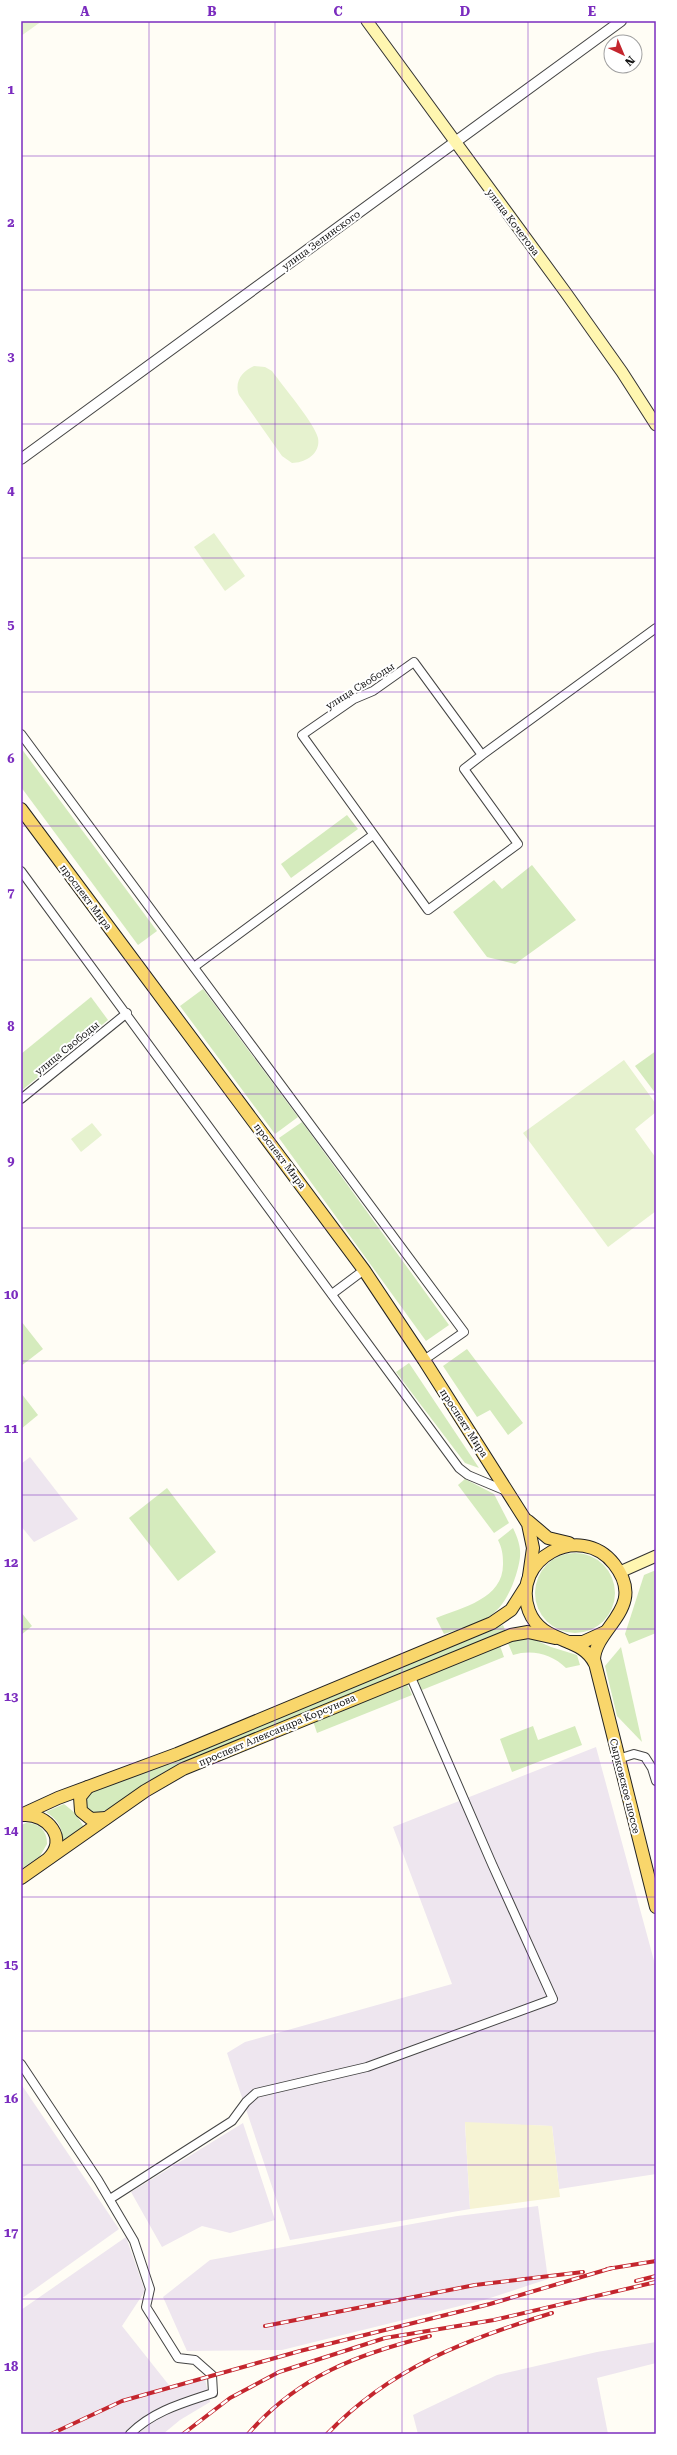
<svg xmlns="http://www.w3.org/2000/svg" width="677" height="2455" font-family="'Roboto Serif',serif">
  <rect width="100%" height="100%" fill="#fffdf5"/>
  <g fill="#eee6ef">
    <polygon points="30,1457 78,1519 34,1542 21,1526 21,1464"/>
    <polygon points="596,1747 656,1968 656,2174 559,2189 552,2126 465,2123 470,2209 290,2240 227,2053 245,2042 452,1984 393,1827"/>
    <polygon points="21,2084 119,2229 21,2299"/>
    <polygon points="243,2123 275,2220 230,2233 202,2226 162,2247 131,2192"/>
    <polygon points="538,2206 548,2279 484,2300 282,2350 187,2351 163,2297 210,2260 457,2216"/>
    <polygon points="126,2237 145,2291 122,2326 172,2389 205,2379 210,2402 180,2420 163,2434 21,2434 21,2310"/>
    <polygon points="656,2342 656,2363 597,2378 608,2434 418,2434 413,2415 497,2375 597,2352"/>
  </g>
  <polygon fill="#f6f3d4" points="465,2122 552,2126 560,2197 470,2209"/>
  <g fill="#d5ebbd">
    <polygon points="21,748 157,931 138,945 21,787"/>
    <polygon points="347,815 358,829 291,878 281,864"/>
    <polygon points="532,865 576,920 515,964 487,957 453,912 494,880 502,889"/>
    <polygon points="203,989 298,1117 275,1134 180,1006"/>
    <polygon points="91,997 108,1020 21,1091 21,1054"/>
    <polygon points="656,1051 656,1094 635,1066"/>
    <polygon points="302,1122 449,1325 426,1341 279,1138"/>
    <polygon points="21,1321 43,1349 21,1366"/>
    <polygon points="467,1349 523,1423 508,1435 490,1410 477,1417 443,1366"/>
    <polygon points="409,1363 479,1468 465,1463 396,1372"/>
    <polygon points="21,1393 38,1415 21,1429"/>
    <polygon points="465,1479 494,1494 509,1523 494,1533 458,1485"/>
    <polygon points="167,1488 216,1552 178,1581 129,1518"/>
    <path d="M513 1528C522 1547 522 1555 516 1575 502 1618 484 1622 444 1634L436 1618C463 1607 504 1599 503 1563 503 1554 502 1548 498 1540Z"/>
    <circle cx="575" cy="1593" r="40"/>
    <polygon points="656,1570 656,1633 629,1644 625,1634 644,1575"/>
    <polygon points="21,1612 32,1626 21,1635"/>
    <path d="M503 1625 506 1632 168 1770C148 1780 111 1813 93 1814L85 1808V1799L91 1792Z"/>
    <path d="M526 1636 551 1647 577 1655 580 1665 566 1668C552 1654 532 1649 513 1655L507 1641Z"/>
    <polygon points="500,1646 504,1657 422,1690 417,1679"/>
    <polygon points="621,1647 642,1742 617,1716 605,1666"/>
    <polygon points="407,1684 412,1695 317,1733 313,1721"/>
    <polygon points="533,1726 538,1740 575,1726 582,1745 512,1772 500,1739"/>
    <path d="M64 1804 75 1813 84 1827 62 1842C63 1827 58 1820 46 1812Z"/>
    <path d="M26 1823C39 1823 47 1830 47 1844L40 1856 21 1869V1825Z"/>
  </g>
  <g fill="#e6f2cf">
    <polygon points="21,21 42,21 21,36"/>
    <path d="M254 366 265 367 272 371C282 385 315 424 318 438 321 454 305 463 292 463L282 456 239 395C234 382 242 371 254 366Z"/>
    <polygon points="214,533 245,576 225,591 194,547"/>
    <polygon points="624,1060 656,1104 656,1112 635,1129 656,1158 656,1211 608,1247 523,1133"/>
    <polygon points="92,1123 102,1135 81,1152 71,1139"/>
  </g>
  <g fill="none" stroke-linecap="round" stroke-linejoin="round">
    <defs>
      <g id="minor">
        <polyline points="21,734 464,1332 424,1360"/>
        <polyline points="482,755 414,662 373,691 354,699 302,735 428,910 518,844 464,769 482,755 656,628"/>
        <polyline points="21,871 459,1468 468,1475 506,1491"/>
        <polyline points="194,967 373,835"/>
        <polyline points="21,1099 127,1013"/>
        <polyline points="332,1294 364,1270"/>
        <polyline points="618,1759 634,1754 645,1757 652,1768 656,1781"/>
        <path d="M21 2064 98 2180 134 2241 150 2289 146 2307 178 2358 195 2360 212 2375 213 2393C183 2403 153 2411 130 2434"/>
        <polyline points="110,2199 232,2121 246,2102 256,2093 367,2067 553,1999 492,1864 410,1675"/>
      </g>
      <polyline id="tertiary" points="21,459 621,21"/>
      <g id="secondary">
        <polyline points="367,21 566,293 622,372 656,425"/>
        <polyline points="620,1572 656,1556"/>
      </g>
      <g id="primary">
        <polyline points="21,809 364,1270 424,1360 528,1524 533,1548 529,1576"/>
        <polyline points="528,1521 548,1538 569,1543"/>
        <polyline points="569,1642 583,1642 605,1632"/>
        <path d="M595 1664C582 1635 542 1645 529 1611 510 1559 580 1521 614 1564 648 1607 596 1627 594 1659L656 1907"/>
        <polyline points="88,1787 80,1797 81,1811 91,1819 106,1818"/>
        <polyline points="21,1815 58,1798 177,1754 492,1623 511,1610 525,1588"/>
        <path d="M24 1815C47 1814 68 1838 49 1858"/>
        <polyline points="21,1878 145,1791 183,1769 511,1635 528,1632 555,1638"/>
      </g>
    </defs>
    <use href="#minor" stroke="#444" stroke-width="10"/>
    <use href="#tertiary" stroke="#444" stroke-width="12"/>
    <use href="#secondary" stroke="#333" stroke-width="13"/>
    <use href="#primary" stroke="#222" stroke-width="14"/>
    <use href="#minor" stroke="#fff" stroke-width="8"/>
    <use href="#tertiary" stroke="#fff" stroke-width="10"/>
    <use href="#secondary" stroke="#fff6b0" stroke-width="11"/>
    <use href="#primary" stroke="#f9d66b" stroke-width="12"/>
    <defs>
      <g id="rail">
        <polyline points="607,2269 656,2261"/>
        <polyline points="636,2281 656,2276"/>
        <polyline points="265,2326 475,2285 583,2272"/>
        <polyline points="51,2434 122,2401 300,2351 490,2304 612,2268"/>
        <polyline points="183,2434 230,2398 279,2372 385,2338 494,2320 656,2282"/>
        <path d="M248 2434C298 2376 358 2354 430 2336"/>
        <path d="M327 2434C390 2368 467 2339 552 2313"/>
      </g>
    </defs>
    <use href="#rail" stroke="#c4262e" stroke-width="4"/>
    <use href="#rail" stroke="#fff" stroke-width="2.5" stroke-dasharray="8" stroke-linecap="butt"/>
  </g>
  <path fill="none" stroke="#7b2cbf" stroke-width="1" stroke-opacity="0.55" d="M149 21V2434M275 21V2434M402 21V2434M528 21V2434M21 156H656M21 290H656M21 424H656M21 558H656M21 692H656M21 826H656M21 960H656M21 1094H656M21 1228H656M21 1361H656M21 1495H656M21 1629H656M21 1763H656M21 1897H656M21 2031H656M21 2165H656M21 2299H656"/>
  <g text-anchor="middle" dominant-baseline="central" stroke-width="4" stroke-linejoin="round" paint-order="stroke">
    <g font-size="10" fill="#111" stroke="#fff">
      <text transform="translate(513 222) rotate(53)">улица Кочетова</text>
      <text transform="translate(321 240) rotate(-36)">улица Зелинского</text>
      <text transform="translate(360 686) rotate(-32)">улица Свободы</text>
      <text transform="translate(86 897) rotate(53)">проспект Мира</text>
      <text transform="translate(67 1048) rotate(-39)">улица Свободы</text>
      <text transform="translate(280 1156) rotate(53)">проспект Мира</text>
      <text transform="translate(464 1423) rotate(57)">проспект Мира</text>
      <text transform="translate(277 1730) rotate(-23)">проспект Александра Корсунова</text>
      <text transform="translate(625 1786) rotate(76)">Сырковское шоссе</text>
    </g>
  </g>
  <rect width="677" height="2455" fill="none" stroke="#ffffff" stroke-width="44"/>
  <g transform="translate(623 54) rotate(136)"><circle r="19" fill="#ffffff" stroke="#a0a0a0"/>
  <path d="M0-3L7 15L0 10L-7 15Z" fill="#c4262e"/>
  <text y="-6" font-size="11" font-weight="bold" text-anchor="middle" fill="#111111">N</text>
  </g>
  <rect x="22" y="22" width="633" height="2411" fill="none" stroke="#7b2cbf" stroke-width="1.5"/>
  <g font-size="13" text-anchor="middle" font-weight="bold" fill="#7b2cbf">
    <text x="85" y="16">A</text>
    <text x="212" y="16">B</text>
    <text x="338" y="16">C</text>
    <text x="465" y="16">D</text>
    <text x="592" y="16">E</text>
    <text x="11" y="94">1</text>
    <text x="11" y="227">2</text>
    <text x="11" y="361">3</text>
    <text x="11" y="495">4</text>
    <text x="11" y="629">5</text>
    <text x="11" y="763">6</text>
    <text x="11" y="897">7</text>
    <text x="11" y="1031">8</text>
    <text x="11" y="1165">9</text>
    <text x="11" y="1299">10</text>
    <text x="11" y="1433">11</text>
    <text x="11" y="1567">12</text>
    <text x="11" y="1701">13</text>
    <text x="11" y="1835">14</text>
    <text x="11" y="1969">15</text>
    <text x="11" y="2103">16</text>
    <text x="11" y="2237">17</text>
    <text x="11" y="2371">18</text>
  </g>
</svg>
